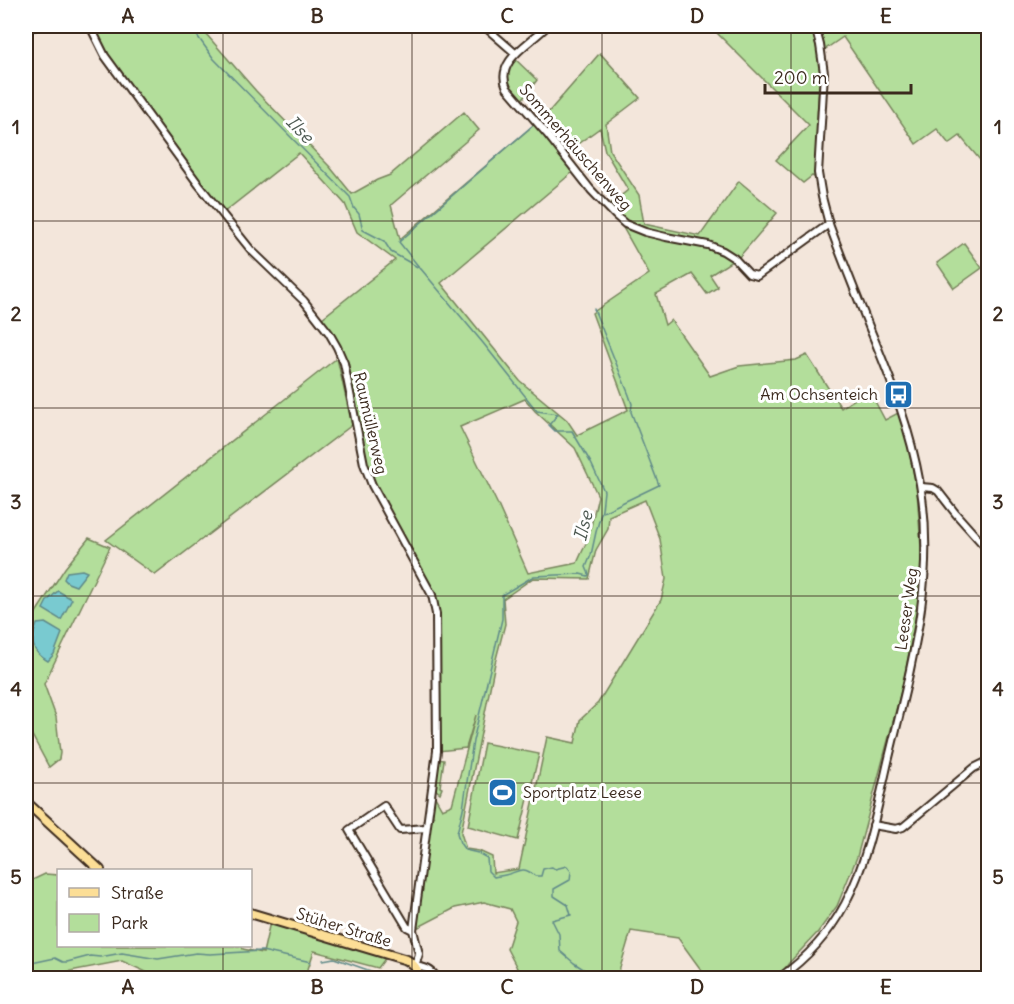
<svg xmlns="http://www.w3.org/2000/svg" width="1014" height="1004" font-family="Delius,sans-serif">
  <rect width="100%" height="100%" fill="#f3e6db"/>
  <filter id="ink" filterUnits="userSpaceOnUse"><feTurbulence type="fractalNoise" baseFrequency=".0167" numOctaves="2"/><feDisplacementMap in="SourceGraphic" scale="12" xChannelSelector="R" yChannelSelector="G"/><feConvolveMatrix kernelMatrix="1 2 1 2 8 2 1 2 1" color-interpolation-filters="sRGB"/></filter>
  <g filter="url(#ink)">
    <g fill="#b3de9b" stroke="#77845c" stroke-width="1.5" fill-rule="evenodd">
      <path d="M94 26H199L256 91 330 167 352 194 377 180 390 175 464 112 479 130 391 205 400 239 536 123 574 171 441 283 520 381 567 420 577 435 628 410 592 313 649 274 622 226 608 206 628 190 605 151 600 128 565 153 539 123 600 53 640 98 606 124 610 151 639 195 644 224 700 236 739 181 777 213 740 256 710 275 718 287 707 294 692 274 656 294 665 325 671 320 710 376 739 366 796 360 807 355 841 408 869 390 885 420 900 412 905 430 917 491 922 562 919 597 904 680 857 857 837 906 818 932 789 963 782 972 772 978H707L678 938 631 931 617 978H504L517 968 507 949 516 921 510 909 484 902 455 908 415 929 431 815 434 817 430 813 434 795 442 809 452 805 476 715 466 748 438 751V614L368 470 345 362 321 319 395 260 357 232 345 204 299 153 223 213 201 184 108 55ZM525 399 535 411 575 448 598 496 588 539 577 563 528 573 497 503 460 427ZM645 500 660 539 666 579 661 600 598 703 580 720 575 743 547 737 519 869 493 873 492 857 479 851 466 849 461 833 495 663 505 624 503 599 533 578 589 579 596 550 608 529 609 516Z"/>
      <polygon points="710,26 811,26 820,61 817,120 816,178 812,176 803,183 776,160 809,125"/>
      <polygon points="818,26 988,26 988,163 985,166 960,136 949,144 937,129 916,144 843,37 824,50"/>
      <path d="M514 58 537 80 521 101C504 82 503 82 514 58Z"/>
      <polygon points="964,243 982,268 954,288 937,263"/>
      <polygon points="337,358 352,425 155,575 106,540"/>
      <polygon points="89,538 110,547 44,684 56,717 60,753 59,759 49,767 27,726 26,726 26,630 37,611 65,568"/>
      <polygon points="484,743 539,754 518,840 468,826"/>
      <polygon points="438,759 444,760 440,787 442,788 440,793 435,789"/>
      <polygon points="45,874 58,875 58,946 242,946 243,949 263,953 270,922 326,940 387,956 378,968 314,951 305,978 180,978 170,975 157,977 122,961 49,975 49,978 26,978 26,883"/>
    </g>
    <g fill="#79cad0" stroke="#608a89" stroke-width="1.5">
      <polygon points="82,570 87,572 76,586 68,583 64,579 67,572"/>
      <polygon points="58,591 72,599 61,620 43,609 47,601"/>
      <path d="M45 623 62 633 54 654 48 661C31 652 30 641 37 624Z"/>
    </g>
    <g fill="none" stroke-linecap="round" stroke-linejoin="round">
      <g stroke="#608a89" stroke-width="1.5">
        <path d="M190 26 214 59 350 197 354 208 359 214 363 230 384 241 391 252 421 269 483 343 537 411 558 414 549 425 555 431H572L591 463 604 491 602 510 596 532 591 555 586 567 589 574 588 576 580 574 534 576 502 595V619L473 741 463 809 457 833 460 843 465 850 478 853 487 858 488 871 494 877C497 876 501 876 505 875 519 872 522 865 535 876H541L543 869 552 867 555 869 567 866 571 871 570 880 554 889V896L568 905 571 915 552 920 559 934 560 951 574 963 594 976V978"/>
        <polyline points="26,34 50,26"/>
        <polyline points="419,267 399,242 532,126"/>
        <polyline points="594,309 629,395 632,404 631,412 659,485 603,512"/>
        <polyline points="323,960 334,958 379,974 383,978"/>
        <polyline points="26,966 27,964 55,958 63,962 67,962 90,956 100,957 122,953 158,959 196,953 210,954 262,951 311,962"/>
      </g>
      <defs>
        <g id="minor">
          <path d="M90 26 105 56 199 185 251 250 304 301 329 333 337 347 344 363 364 464 372 485 432 595 436 614 437 751 413 930 419 954 415 966C426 968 431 969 437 978"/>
          <polyline points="484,26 515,53"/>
          <path d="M547 26C532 43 494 60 507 88L547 134 591 190 615 215 625 224 645 232 666 237 708 245 723 251 734 258 749 274 757 276 829 224"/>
          <polyline points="921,487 933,488 938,491 956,514 988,550"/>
          <polyline points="873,825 896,829 903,827 974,768 988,761"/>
          <polyline points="413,930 407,927 349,830 384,806 400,830 426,828"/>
          <polyline points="162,978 174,978"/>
          <path d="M779 978C806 959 829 934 845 904 868 860 877 810 888 762 910 670 937 580 920 484 910 428 892 382 870 329 856 294 842 259 829 224L822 197 818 173 824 73 820 45 815 26"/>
        </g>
        <g id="major">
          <polyline points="26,802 100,870"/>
          <path d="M250 913 407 960C414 965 419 969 417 978"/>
        </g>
      </defs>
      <use href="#minor" stroke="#3b2a1e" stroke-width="10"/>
      <use href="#major" stroke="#3b2a1e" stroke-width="12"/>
      <use href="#minor" stroke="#fff" stroke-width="6"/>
      <use href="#major" stroke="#fcde96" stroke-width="8"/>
    </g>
  </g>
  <path fill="none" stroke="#3b2a1e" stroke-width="1.5" stroke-opacity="0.55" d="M223 26V870M412 26V978M602 26V978M791 26V978M26 221H988M26 408H988M26 596H988M26 783H988M223 946V978"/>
  <defs>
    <symbol id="bus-square" viewBox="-11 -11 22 22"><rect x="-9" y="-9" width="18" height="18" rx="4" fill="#1f6fb2" stroke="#fff"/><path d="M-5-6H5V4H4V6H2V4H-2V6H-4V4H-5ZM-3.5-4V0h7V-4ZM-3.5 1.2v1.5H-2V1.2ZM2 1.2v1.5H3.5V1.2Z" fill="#fff"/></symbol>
    <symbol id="stadium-square" viewBox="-11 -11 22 22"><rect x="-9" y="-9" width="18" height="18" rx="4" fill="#1f6fb2" stroke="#fff"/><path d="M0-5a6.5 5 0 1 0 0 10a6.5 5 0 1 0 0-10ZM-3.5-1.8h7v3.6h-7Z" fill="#fff"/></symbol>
  </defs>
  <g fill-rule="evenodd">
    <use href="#bus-square" x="882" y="378" width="33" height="33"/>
    <use href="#stadium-square" x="486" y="776" width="33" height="33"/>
  </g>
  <g text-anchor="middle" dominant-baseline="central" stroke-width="6" stroke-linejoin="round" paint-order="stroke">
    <g font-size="16" fill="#3b2a1e" stroke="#fff">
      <text transform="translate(576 147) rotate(49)">Sommerhäuschenweg</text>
      <text transform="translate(371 423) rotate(77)">Raumüllerweg</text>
      <text transform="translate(906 609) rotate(-82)">Leeser Weg</text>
      <text transform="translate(344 927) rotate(17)">Stüher Straße</text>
    </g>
    <g font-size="16" fill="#3b2a1e" stroke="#fff" text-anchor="end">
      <text x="878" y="394">Am Ochsenteich</text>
      <text x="523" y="792" text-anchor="start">Sportplatz Leese</text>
    </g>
    <g font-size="18" font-style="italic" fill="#4e5a53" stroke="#fff">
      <text transform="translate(300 129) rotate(46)">Ilse</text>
      <text transform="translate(583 526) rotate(-76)">Ilse</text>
    </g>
  </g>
  <rect width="1014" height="1004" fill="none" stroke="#fff" stroke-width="66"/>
  <rect x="57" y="869" width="195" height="78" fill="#ffffff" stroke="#b1aaa5" stroke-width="1.5"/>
  <rect x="69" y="888" width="30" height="9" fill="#fcde96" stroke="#b1aaa5" stroke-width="1.5"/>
  <text x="111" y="899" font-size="18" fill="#3b2a1e">Straße</text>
  <rect x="69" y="914" width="30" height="18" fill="#b3de9b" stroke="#b1aaa5" stroke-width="1.5"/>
  <text x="111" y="929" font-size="18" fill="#3b2a1e">Park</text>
  <path d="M765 84v9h146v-9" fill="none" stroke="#3b2a1e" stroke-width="3"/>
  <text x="774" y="84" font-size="18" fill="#3b2a1e" stroke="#ffffff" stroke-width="4.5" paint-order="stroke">200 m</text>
  <rect x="33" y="33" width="948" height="938" fill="none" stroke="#3b2a1e" stroke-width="2"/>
  <g font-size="20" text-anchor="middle" font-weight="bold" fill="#3b2a1e">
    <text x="128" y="23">A</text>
    <text x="317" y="23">B</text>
    <text x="507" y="23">C</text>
    <text x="697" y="23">D</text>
    <text x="886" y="23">E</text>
    <text x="16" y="134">1</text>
    <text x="998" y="134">1</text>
    <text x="16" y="321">2</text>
    <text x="998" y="321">2</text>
    <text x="16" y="509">3</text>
    <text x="998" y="509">3</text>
    <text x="16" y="696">4</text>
    <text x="998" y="696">4</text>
    <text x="16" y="884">5</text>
    <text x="998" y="884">5</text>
    <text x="128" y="994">A</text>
    <text x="317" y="994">B</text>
    <text x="507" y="994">C</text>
    <text x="697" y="994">D</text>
    <text x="886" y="994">E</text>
  </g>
</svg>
